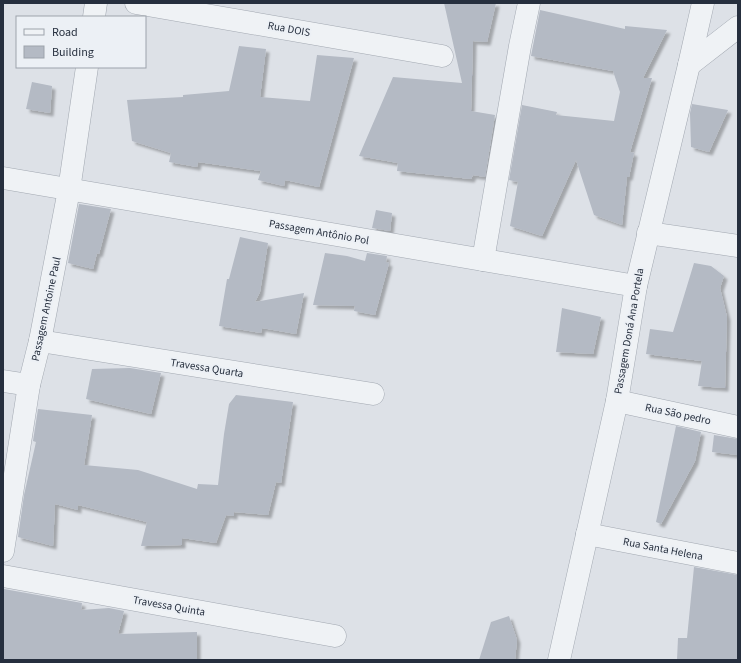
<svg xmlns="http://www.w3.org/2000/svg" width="741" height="663" font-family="'Source Sans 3',sans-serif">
  <defs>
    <filter id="shadow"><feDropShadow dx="3.5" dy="3.5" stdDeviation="1" flood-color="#0004"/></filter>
  </defs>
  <rect width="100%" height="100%" fill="#dde1e7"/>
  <g fill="#b4bac4" filter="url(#shadow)">
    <polygon points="444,3 496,3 487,42 473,41 471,111 495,115 485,177 473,175 471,179 397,171 398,163 359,156 393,77 462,83"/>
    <polygon points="540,10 625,29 625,26 667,30 643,78 652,78 630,152 634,153 629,177 627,177 622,225 594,215 576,160 542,236 510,226 518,182 509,180 522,105 557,112 556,115 614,121 620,92 613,71 531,56"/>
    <polygon points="239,46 266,49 260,97 310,101 317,55 354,58 319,187 285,180 284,186 258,180 261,171 198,162 197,167 169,162 171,153 132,141 127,100 183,97 183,95 229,91"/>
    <polygon points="32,82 52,86 50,113 26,109"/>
    <polygon points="692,104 728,110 709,152 691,147 690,113"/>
    <polygon points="79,204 111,209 99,254 97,253 93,269 68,263"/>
    <polygon points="376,210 392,213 390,231 372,228"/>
    <polygon points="240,237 268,243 260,292 255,302 304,293 296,334 262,328 261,333 219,326 227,279 229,279"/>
    <polygon points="325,253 347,256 365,261 367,253 387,256 386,262 389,263 375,315 354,311 355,306 313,305"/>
    <polygon points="694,263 711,266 724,276 720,288 727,317 725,388 698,386 702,361 646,354 650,329 673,332"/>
    <polygon points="562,308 601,317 593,354 556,352"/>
    <polygon points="130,368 161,373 151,414 86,399 92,369"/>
    <polygon points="236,395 293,402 281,483 276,482 268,515 234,512 234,516 226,515 216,543 182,538 182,545 141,546 147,522 78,505 78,510 55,504 53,546 18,537 24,495 36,442 33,441 38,409 92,415 84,465 138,470 197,489 198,484 218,485 224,434 229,404"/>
    <polygon points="676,426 701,432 695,461 661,524 656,522"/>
    <polygon points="714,435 738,439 738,455 712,452"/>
    <polygon points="694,567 738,575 738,660 677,660 678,638 687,638"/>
    <polygon points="4,589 82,603 81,610 109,608 124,611 118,634 197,632 197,660 3,660 3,592"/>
    <polygon points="509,616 517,640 515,660 479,660 491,622"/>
  </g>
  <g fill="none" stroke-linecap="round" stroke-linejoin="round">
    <defs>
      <g id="minor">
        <polyline points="136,3 442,56"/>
        <polyline points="94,17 96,3"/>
        <polyline points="689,65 738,27"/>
        <polyline points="3,178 636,286"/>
        <polyline points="648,233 738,246"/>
        <polyline points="483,260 520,46 529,3"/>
        <polyline points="40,341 373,394"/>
        <polyline points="3,381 29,385"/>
        <polyline points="617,401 738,427"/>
        <polyline points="587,534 738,563"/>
        <polyline points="3,551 29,385 40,341 69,190 87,67"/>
        <polyline points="3,576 335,636"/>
        <polyline points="559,660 617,401 636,286 689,65 703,3"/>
      </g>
    </defs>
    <use href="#minor" stroke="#a2a8b1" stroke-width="23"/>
    <use href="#minor" stroke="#eff2f5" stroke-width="22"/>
  </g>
  <g text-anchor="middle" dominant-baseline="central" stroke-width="4" stroke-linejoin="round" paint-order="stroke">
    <g font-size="11" fill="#262f3e" stroke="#ecf0f5">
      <text transform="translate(289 29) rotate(10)">Rua DOIS</text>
      <text transform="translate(319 232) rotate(10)">Passagem Antônio Pol</text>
      <text transform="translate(46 309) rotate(-78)">Passagem Antoine Paul</text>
      <text transform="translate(629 331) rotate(-80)">Passagem Doná Ana Portela</text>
      <text transform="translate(207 368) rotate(9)">Travessa Quarta</text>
      <text transform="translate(678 414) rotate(12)">Rua São pedro</text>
      <text transform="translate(663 549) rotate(11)">Rua Santa Helena</text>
      <text transform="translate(169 606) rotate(10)">Travessa Quinta</text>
    </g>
  </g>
  <rect width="741" height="663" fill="none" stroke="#262f3e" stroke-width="8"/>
  <rect x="16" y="16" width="130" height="52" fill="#ecf0f5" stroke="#9da3ac"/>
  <rect x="24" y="29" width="20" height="6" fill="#eff2f5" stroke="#9da3ac"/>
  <text x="52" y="36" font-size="12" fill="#262f3e">Road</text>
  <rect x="24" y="46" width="20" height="12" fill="#b4bac4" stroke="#9da3ac"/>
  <text x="52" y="56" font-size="12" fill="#262f3e">Building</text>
</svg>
